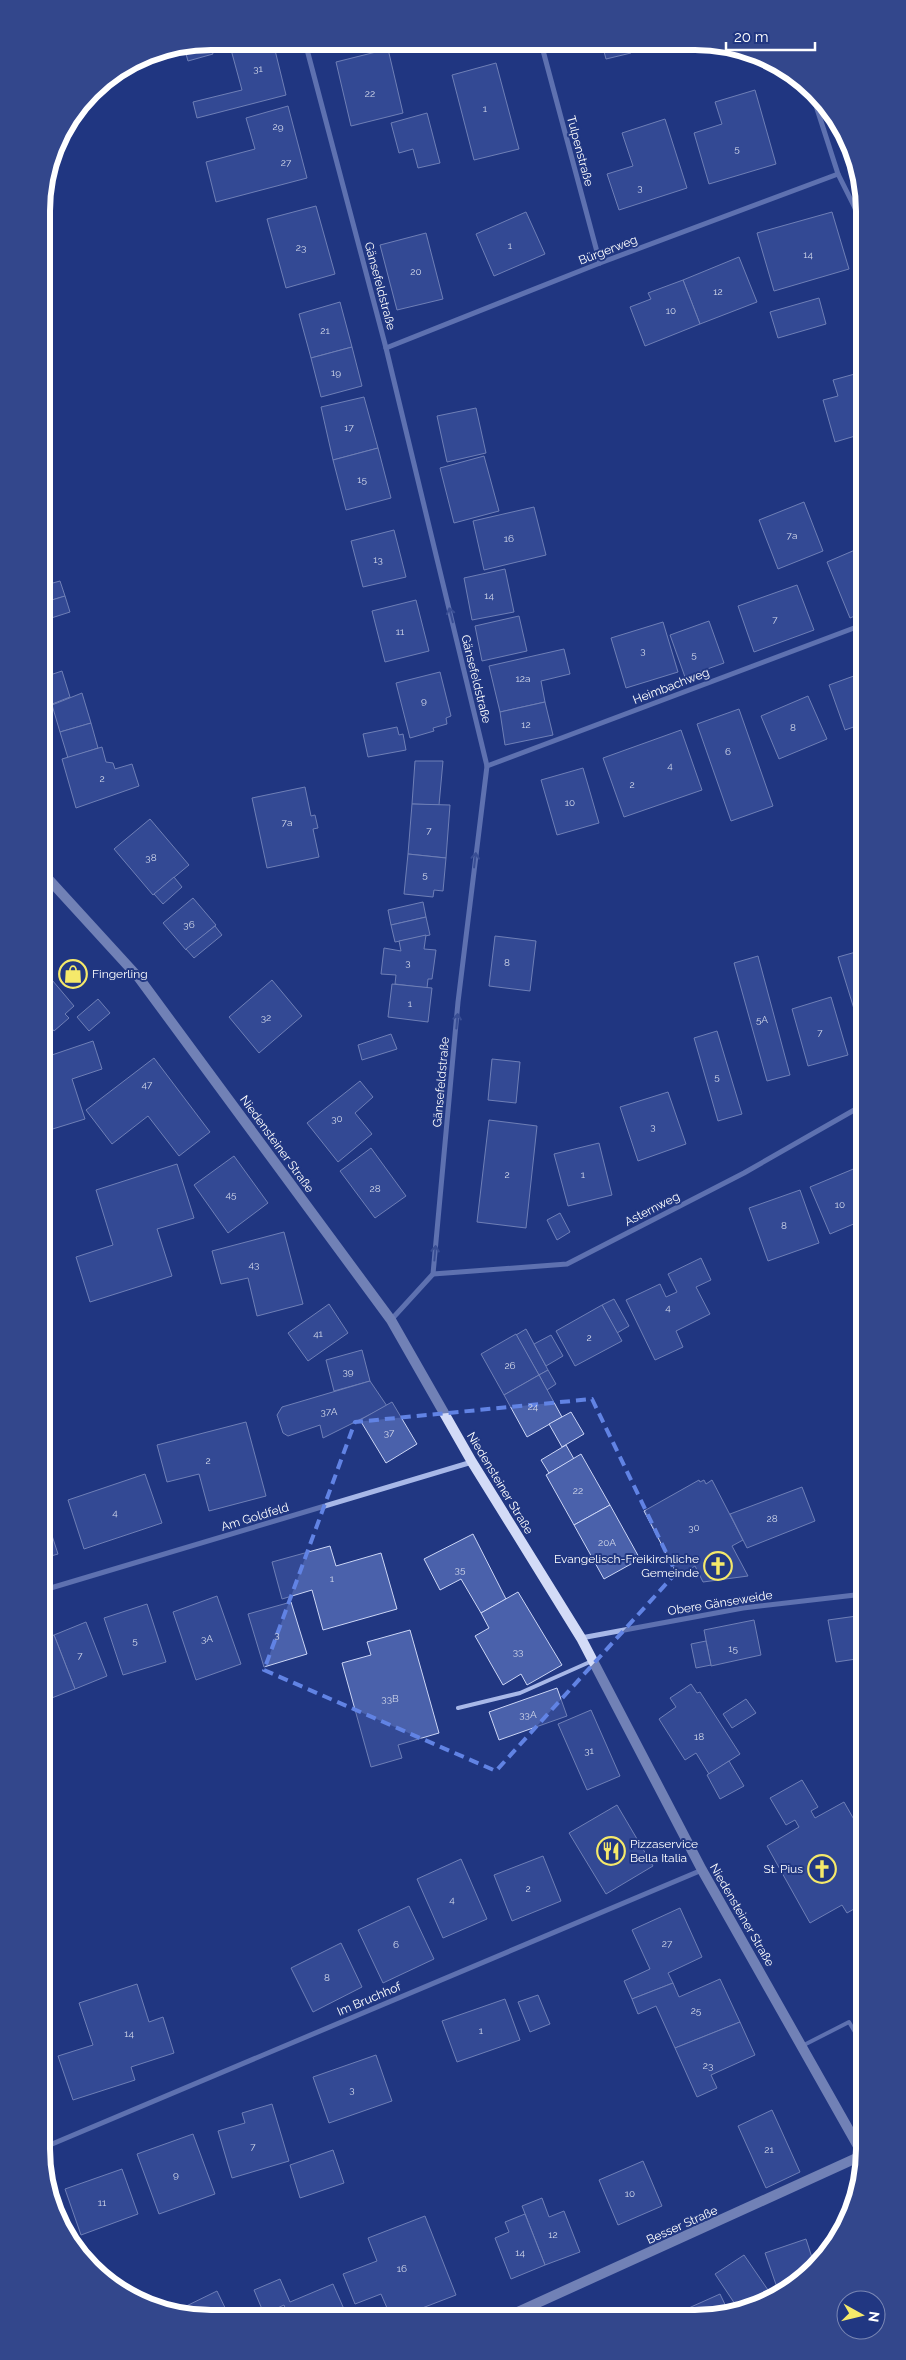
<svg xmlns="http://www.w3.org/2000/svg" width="906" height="2360" font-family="Raleway,sans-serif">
  <rect width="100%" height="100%" fill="#213782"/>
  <g fill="#4a61ab" stroke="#ccd6f6">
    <polygon points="229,41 248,41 230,46"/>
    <polygon points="248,41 273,42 286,95 197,118 193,102 242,90 230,46"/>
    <polygon points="209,42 213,54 188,61 184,47"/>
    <polygon points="602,44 629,44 631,53 606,59"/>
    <polygon points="388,49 403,113 351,126 336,62"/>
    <polygon points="496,63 519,149 474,160 452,75"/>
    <polygon points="755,90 776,164 709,184 694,133 722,124 715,102"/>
    <polygon points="288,106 307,178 216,202 206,162 255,149 246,118"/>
    <polygon points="427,113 440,163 418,168 413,149 399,153 391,123"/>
    <polygon points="665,119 687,188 619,210 607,174 633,166 622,133"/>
    <polygon points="316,206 335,274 286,288 267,219"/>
    <polygon points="526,212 545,254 494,276 476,234"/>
    <polygon points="832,212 849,269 774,291 757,233"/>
    <polygon points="426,233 443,299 397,310 380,245"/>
    <polygon points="739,257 757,302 700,324 683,280"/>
    <polygon points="683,280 700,324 645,346 630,307 651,299 648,293"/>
    <polygon points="819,298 826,324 778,338 770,312"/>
    <polygon points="340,302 352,347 311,358 299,314"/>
    <polygon points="352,347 362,386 321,397 311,358"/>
    <polygon points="862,372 862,434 835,442 823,400 838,396 833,380"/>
    <polygon points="364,397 378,448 333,460 321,407"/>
    <polygon points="476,408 486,453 447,462 437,416"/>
    <polygon points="378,448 391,498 346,510 333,460"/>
    <polygon points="484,456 499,511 454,523 440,468"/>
    <polygon points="804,502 823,551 778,569 759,520"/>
    <polygon points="534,507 546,555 484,570 473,521"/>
    <polygon points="394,530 406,577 363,587 351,541"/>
    <polygon points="862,547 862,613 850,618 827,562"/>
    <polygon points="505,569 514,612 472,620 464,578"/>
    <polygon points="60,581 65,596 42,603 42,586"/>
    <polygon points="797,585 814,630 754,652 738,606"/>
    <polygon points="65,596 70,612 42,621 42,603"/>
    <polygon points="416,600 429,651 385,662 372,611"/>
    <polygon points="519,616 527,651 482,661 475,626"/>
    <polygon points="709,621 724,663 685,677 670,635"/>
    <polygon points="663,622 678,672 626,688 611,638"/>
    <polygon points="564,649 570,674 541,681 545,702 500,712 489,666"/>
    <polygon points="43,661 47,676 62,671 70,697 42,708"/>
    <polygon points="440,672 451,716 446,718 447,724 433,728 434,731 410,738 396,683"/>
    <polygon points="862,673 862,724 845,730 829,685"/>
    <polygon points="82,693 91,723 60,732 52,705"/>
    <polygon points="808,696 827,739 779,759 761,716"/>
    <polygon points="545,702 553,735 505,745 500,712"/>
    <polygon points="739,709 773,806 731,821 697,724"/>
    <polygon points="91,723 98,748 68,758 60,732"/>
    <polygon points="397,727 399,735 403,734 406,750 368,757 363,734"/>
    <polygon points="681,730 702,790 624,817 603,758"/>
    <polygon points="102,747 106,762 113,763 115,769 132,764 139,786 76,808 62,759"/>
    <polygon points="415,761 443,761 439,805 412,804"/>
    <polygon points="583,768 599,823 557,835 541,780"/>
    <polygon points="305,787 311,816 315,815 318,828 313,829 319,857 267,868 252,798"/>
    <polygon points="412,804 450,805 446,858 408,854"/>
    <polygon points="150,819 189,865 153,895 114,849"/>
    <polygon points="408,854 446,858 443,891 434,890 433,897 404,894"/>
    <polygon points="174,877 182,887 163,904 154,894"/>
    <polygon points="193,898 216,925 186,950 163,923"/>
    <polygon points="423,902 426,917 391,925 388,910"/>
    <polygon points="426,917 430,935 395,942 391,925"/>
    <polygon points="215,926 222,935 194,958 186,949"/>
    <polygon points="426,935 424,949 436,950 432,979 428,979 427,988 395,984 396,975 381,974 384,948 401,951 399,941"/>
    <polygon points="495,936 536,941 530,991 489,986"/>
    <polygon points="863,950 863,1038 838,957"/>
    <polygon points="758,956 790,1075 767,1081 734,963"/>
    <polygon points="47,974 74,1006 65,1014 69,1018 54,1031 50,1026 43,1032 43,977"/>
    <polygon points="272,980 302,1016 259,1053 229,1017"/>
    <polygon points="392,984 432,988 428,1022 388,1017"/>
    <polygon points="831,997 848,1055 808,1066 792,1009"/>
    <polygon points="98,999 110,1013 89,1031 77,1017"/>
    <polygon points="717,1031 742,1114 718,1121 694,1038"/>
    <polygon points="391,1034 397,1049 362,1060 358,1045"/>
    <polygon points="93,1041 102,1069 72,1079 85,1119 43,1132 43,1058"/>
    <polygon points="154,1058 210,1132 179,1156 148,1116 112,1144 86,1110"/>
    <polygon points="492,1059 520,1062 516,1103 488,1100"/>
    <polygon points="360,1081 373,1097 355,1113 372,1134 338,1162 307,1123"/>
    <polygon points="668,1092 686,1144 638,1161 620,1107"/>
    <polygon points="489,1120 537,1126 526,1228 477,1222"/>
    <polygon points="599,1143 612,1195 568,1206 554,1154"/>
    <polygon points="371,1148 406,1196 375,1218 340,1171"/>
    <polygon points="234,1156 268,1203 228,1233 194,1185"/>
    <polygon points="177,1164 194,1218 157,1229 172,1276 90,1302 76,1257 113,1245 96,1190"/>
    <polygon points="863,1165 863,1220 830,1234 810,1187"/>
    <polygon points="800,1190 819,1243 768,1261 749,1208"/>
    <polygon points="560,1213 570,1232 557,1240 547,1220"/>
    <polygon points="284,1232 303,1304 257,1316 248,1278 221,1284 212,1251"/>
    <polygon points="701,1258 711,1280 696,1287 710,1314 676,1331 683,1347 655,1360 626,1300 660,1284 666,1297 677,1292 668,1274"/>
    <polygon points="614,1299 629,1326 617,1333 602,1305"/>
    <polygon points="329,1304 348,1333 308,1361 288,1333"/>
    <polygon points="602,1305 622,1341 575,1366 556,1331"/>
    <polygon points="526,1329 548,1370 539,1375 516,1335"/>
    <polygon points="516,1334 539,1375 504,1395 481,1354"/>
    <polygon points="551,1335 563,1356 546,1366 534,1344"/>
    <polygon points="362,1350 370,1381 334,1391 326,1360"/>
    <polygon points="548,1370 556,1384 547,1390 539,1375"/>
    <polygon points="539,1375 562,1417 527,1437 504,1395"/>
    <polygon points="370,1381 387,1406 323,1438 320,1425 288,1436 283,1433 277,1415 282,1407"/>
    <polygon points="392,1402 417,1444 386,1463 360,1420"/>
    <polygon points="571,1412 584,1434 562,1447 549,1424"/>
    <polygon points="246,1422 266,1496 209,1511 199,1474 167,1482 157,1445"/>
    <polygon points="566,1445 574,1459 549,1473 541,1460"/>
    <polygon points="581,1454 610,1505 574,1525 546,1475"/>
    <polygon points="145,1474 162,1523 84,1549 68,1500"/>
    <polygon points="699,1480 700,1482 704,1480 706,1484 712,1480 743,1540 732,1546 748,1576 703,1582 695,1566 678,1576 644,1511"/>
    <polygon points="802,1487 815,1521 747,1548 730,1514"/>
    <polygon points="610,1505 640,1559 604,1579 574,1525"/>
    <polygon points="44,1511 58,1554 44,1558"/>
    <polygon points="473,1534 506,1599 481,1613 461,1579 440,1590 424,1559"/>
    <polygon points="330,1546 336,1566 381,1553 397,1609 323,1630 312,1590 282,1599 272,1562"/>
    <polygon points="518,1592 562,1665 527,1685 521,1674 503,1685 475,1636 489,1628 481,1613"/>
    <polygon points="217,1596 241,1664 196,1680 173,1612"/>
    <polygon points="291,1602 307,1654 264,1667 248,1614"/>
    <polygon points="147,1604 166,1662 123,1675 104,1618"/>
    <polygon points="864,1615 863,1658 836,1662 828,1620"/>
    <polygon points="754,1620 761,1655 711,1666 704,1630"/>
    <polygon points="86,1622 107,1676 75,1689 54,1635"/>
    <polygon points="410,1630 439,1733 398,1745 402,1758 371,1767 342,1663 371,1655 367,1642"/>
    <polygon points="54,1635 75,1689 44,1701 44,1639"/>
    <polygon points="706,1641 711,1665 696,1668 691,1644"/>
    <polygon points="691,1684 697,1693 700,1692 740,1754 709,1774 696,1753 685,1760 659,1719 676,1707 670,1698"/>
    <polygon points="557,1688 567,1716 499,1740 489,1712"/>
    <polygon points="746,1699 756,1713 732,1728 723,1714"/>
    <polygon points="591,1710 620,1776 587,1790 558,1724"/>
    <polygon points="729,1761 744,1786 720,1799 707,1775"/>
    <polygon points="802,1780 818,1807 811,1811 815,1818 844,1802 864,1837 864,1893 856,1897 861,1905 847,1913 842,1905 810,1923 767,1846 799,1827 795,1820 786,1825 770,1798"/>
    <polygon points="617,1805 653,1866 606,1894 569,1833"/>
    <polygon points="543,1856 561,1901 512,1921 494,1875"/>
    <polygon points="461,1859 487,1919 443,1938 417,1879"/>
    <polygon points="409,1906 434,1959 383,1983 358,1930"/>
    <polygon points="680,1908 702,1957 668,1973 673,1983 632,1999 624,1981 650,1969 632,1930"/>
    <polygon points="341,1943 362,1987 313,2012 291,1968"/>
    <polygon points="720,1979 740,2022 675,2048 656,2006 638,2014 632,1999 673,1983 679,1997"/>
    <polygon points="137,1984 149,2022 163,2017 174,2053 131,2067 135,2080 73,2100 58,2056 93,2045 79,2003"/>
    <polygon points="538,1995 550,2024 530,2032 518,2002"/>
    <polygon points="505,1999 520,2040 457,2062 442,2021"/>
    <polygon points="740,2022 755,2055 711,2075 717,2088 697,2097 675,2048"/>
    <polygon points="376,2055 392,2101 329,2123 313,2077"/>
    <polygon points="272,2104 289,2161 232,2178 218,2131 245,2123 242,2113"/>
    <polygon points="772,2110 800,2172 766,2188 738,2126"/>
    <polygon points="193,2134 215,2194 159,2214 137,2154"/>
    <polygon points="333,2150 344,2183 300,2198 290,2165"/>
    <polygon points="643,2161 662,2206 618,2225 599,2180"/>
    <polygon points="122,2169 138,2214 81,2235 65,2189"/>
    <polygon points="542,2198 549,2217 564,2211 580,2252 545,2265 522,2206"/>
    <polygon points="525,2214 545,2265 511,2279 495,2238 509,2232 505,2222"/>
    <polygon points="425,2216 456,2295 404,2315 390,2315 381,2294 355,2304 343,2274 377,2261 368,2238"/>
    <polygon points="806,2239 815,2267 780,2296 765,2253"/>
    <polygon points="744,2255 768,2290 739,2310 715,2274"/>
    <polygon points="280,2279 290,2302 333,2284 347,2316 288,2316 284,2305 264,2314 254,2290"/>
    <polygon points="217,2291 229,2316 175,2315 174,2312"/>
    <polygon points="720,2294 730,2315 673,2315"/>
  </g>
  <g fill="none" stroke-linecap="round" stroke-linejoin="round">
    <g stroke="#a8b8e8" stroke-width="4">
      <polyline points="458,1708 520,1693 592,1661"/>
      <polyline points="802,2046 849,2022 864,2047"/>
    </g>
    <g stroke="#a8b8e8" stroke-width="5">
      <polyline points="305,42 386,348 487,766 458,1002 433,1274 391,1320"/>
      <polyline points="541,43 600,263"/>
      <polyline points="810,87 838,174 861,220"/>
      <polyline points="386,348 600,263 838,174"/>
      <polyline points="487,766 862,625"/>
      <polyline points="433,1274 567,1264 744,1173 863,1105"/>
      <polyline points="44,1590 472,1462"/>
      <polyline points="581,1638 743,1608 864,1594"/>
      <polyline points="45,2147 702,1870"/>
    </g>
    <polyline stroke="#d3dbf7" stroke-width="10" points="43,873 139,978 391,1320 472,1462 581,1638 702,1870 863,2155 511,2315"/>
  </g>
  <defs><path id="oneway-shaft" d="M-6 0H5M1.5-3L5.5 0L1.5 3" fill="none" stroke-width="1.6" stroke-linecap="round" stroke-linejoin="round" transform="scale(1.25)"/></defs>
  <g stroke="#576bab">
    <use href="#oneway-shaft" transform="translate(451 615) rotate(-104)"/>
    <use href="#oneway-shaft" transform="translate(475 860) rotate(-83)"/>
    <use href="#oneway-shaft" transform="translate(457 1021) rotate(-85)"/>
    <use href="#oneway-shaft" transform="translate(435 1253) rotate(-85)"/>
  </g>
  <path d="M0 0H906V2360H0ZM592 1399 676 1573 496 1771 264 1670 355 1422Z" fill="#213782" fill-opacity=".55" fill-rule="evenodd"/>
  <path fill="none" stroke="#6183e4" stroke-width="4" stroke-dasharray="10 6" stroke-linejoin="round" d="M592 1399 676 1573 496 1771 264 1670 355 1422Z"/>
  <defs>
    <symbol id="shop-ring" viewBox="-11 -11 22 22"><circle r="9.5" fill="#213782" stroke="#f5e96a" stroke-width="1.5"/><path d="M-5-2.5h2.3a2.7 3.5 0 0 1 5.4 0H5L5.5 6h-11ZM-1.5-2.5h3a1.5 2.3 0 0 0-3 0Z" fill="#f5e96a"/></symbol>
    <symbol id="church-ring" viewBox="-11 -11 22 22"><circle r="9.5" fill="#213782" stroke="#f5e96a" stroke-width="1.5"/><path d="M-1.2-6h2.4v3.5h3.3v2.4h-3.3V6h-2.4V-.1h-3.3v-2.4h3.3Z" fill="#f5e96a"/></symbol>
    <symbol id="restaurant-ring" viewBox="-11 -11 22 22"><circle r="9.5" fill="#213782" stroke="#f5e96a" stroke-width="1.5"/><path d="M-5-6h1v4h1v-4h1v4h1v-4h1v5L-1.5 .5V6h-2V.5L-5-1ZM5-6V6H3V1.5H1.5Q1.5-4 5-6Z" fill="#f5e96a"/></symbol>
  </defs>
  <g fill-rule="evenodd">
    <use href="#shop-ring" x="57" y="958" width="32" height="32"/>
    <use href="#church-ring" x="702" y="1550" width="32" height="32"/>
    <use href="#restaurant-ring" x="595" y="1835" width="32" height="32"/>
    <use href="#church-ring" x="806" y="1853" width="32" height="32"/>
  </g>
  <g text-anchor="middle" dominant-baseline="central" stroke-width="4" stroke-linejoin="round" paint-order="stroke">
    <g font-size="10" fill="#d2d8ea">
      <text x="258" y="68">31</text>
      <text x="370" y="93">22</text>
      <text x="485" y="108">1</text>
      <text x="278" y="126">29</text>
      <text x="737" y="148">5</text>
      <text x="286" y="162">27</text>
      <text x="640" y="187">3</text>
      <text x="510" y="245">1</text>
      <text x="301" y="247">23</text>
      <text x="808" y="254">14</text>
      <text x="416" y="271">20</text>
      <text x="718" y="291">12</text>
      <text x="671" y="310">10</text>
      <text x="325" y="330">21</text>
      <text x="336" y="372">19</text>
      <text x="349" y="427">17</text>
      <text x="362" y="479">15</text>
      <text x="792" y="535">7a</text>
      <text x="509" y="538">16</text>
      <text x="378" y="559">13</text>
      <text x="489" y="595">14</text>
      <text x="775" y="619">7</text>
      <text x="400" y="631">11</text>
      <text x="643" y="650">3</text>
      <text x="694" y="654">5</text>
      <text x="523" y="678">12a</text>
      <text x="424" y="700">9</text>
      <text x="526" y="724">12</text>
      <text x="793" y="727">8</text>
      <text x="728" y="751">6</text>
      <text x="670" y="765">4</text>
      <text x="102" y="778">2</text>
      <text x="632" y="784">2</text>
      <text x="570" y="802">10</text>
      <text x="287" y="822">7a</text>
      <text x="429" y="830">7</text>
      <text x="151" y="857">38</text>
      <text x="425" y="874">5</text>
      <text x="189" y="924">36</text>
      <text x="408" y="962">3</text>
      <text x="507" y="962">8</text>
      <text x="410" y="1003">1</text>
      <text x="266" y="1017">32</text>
      <text x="762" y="1019">5A</text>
      <text x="820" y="1032">7</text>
      <text x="717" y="1076">5</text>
      <text x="147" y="1084">47</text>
      <text x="337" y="1118">30</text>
      <text x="653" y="1126">3</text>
      <text x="507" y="1174">2</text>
      <text x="583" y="1174">1</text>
      <text x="375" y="1188">28</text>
      <text x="231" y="1194">45</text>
      <text x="840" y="1204">10</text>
      <text x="784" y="1225">8</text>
      <text x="254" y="1264">43</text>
      <text x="668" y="1307">4</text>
      <text x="318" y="1333">41</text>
      <text x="589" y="1337">2</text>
      <text x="510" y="1365">26</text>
      <text x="348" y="1371">39</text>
      <text x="533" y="1406">24</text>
      <text x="329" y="1411">37A</text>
      <text x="389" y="1432">37</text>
      <text x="208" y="1460">2</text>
      <text x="578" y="1490">22</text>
      <text x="115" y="1512">4</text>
      <text x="772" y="1518">28</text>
      <text x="694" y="1527">30</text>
      <text x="607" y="1542">20A</text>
      <text x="460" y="1569">35</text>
      <text x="332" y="1578">1</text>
      <text x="277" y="1634">3</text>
      <text x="207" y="1638">3A</text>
      <text x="135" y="1640">5</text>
      <text x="733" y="1648">15</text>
      <text x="518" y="1651">33</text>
      <text x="80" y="1655">7</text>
      <text x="390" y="1698">33B</text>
      <text x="528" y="1714">33A</text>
      <text x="699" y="1736">18</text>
      <text x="589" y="1750">31</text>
      <text x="528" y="1888">2</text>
      <text x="452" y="1899">4</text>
      <text x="667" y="1943">27</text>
      <text x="396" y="1944">6</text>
      <text x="327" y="1977">8</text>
      <text x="696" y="2010">25</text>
      <text x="481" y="2030">1</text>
      <text x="129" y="2033">14</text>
      <text x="708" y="2065">23</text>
      <text x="352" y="2089">3</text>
      <text x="253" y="2146">7</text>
      <text x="769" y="2149">21</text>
      <text x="176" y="2174">9</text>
      <text x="630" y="2193">10</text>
      <text x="102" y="2202">11</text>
      <text x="553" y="2234">12</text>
      <text x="520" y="2252">14</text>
      <text x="402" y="2268">16</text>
    </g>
    <g font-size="12" fill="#fff" stroke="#213782">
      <text transform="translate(580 151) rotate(75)">Tulpenstraße</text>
      <text transform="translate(608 250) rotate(-21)">Bürgerweg</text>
      <text transform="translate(380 286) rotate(75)">Gänsefeldstraße</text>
      <text transform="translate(476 679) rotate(76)">Gänsefeldstraße</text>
      <text transform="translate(671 686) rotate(-21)">Heimbachweg</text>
      <text transform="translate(441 1082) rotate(-85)">Gänsefeldstraße</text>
      <text transform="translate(277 1144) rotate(54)">Niedensteiner Straße</text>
      <text transform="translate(652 1209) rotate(-27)">Asternweg</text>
      <text transform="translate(500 1483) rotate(59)">Niedensteiner Straße</text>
      <text transform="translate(255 1517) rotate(-17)">Am Goldfeld</text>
      <text transform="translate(720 1603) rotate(-9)">Obere Gänseweide</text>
      <text transform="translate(742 1915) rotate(60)">Niedensteiner Straße</text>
      <text transform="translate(369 1999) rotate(-23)">Im Bruchhof</text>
      <text transform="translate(682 2225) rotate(-24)">Besser Straße</text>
    </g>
    <g font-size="12" fill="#fff" stroke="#213782" text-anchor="start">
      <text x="92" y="974">Fingerling</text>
      <text x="699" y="1559" text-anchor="end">Evangelisch-Freikirchliche<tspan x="699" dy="14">Gemeinde</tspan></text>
      <text x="630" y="1844">Pizzaservice<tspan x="630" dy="14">Bella Italia</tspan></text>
      <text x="803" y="1869" text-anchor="end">St. Pius</text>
    </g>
  </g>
  <path d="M0 0H906V2360H0ZM211 50H695A161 161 0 0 1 856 211V2149A161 161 0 0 1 695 2310H211A161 161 0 0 1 50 2149V211A161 161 0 0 1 211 50Z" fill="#33478c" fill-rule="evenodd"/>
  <path fill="none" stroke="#fff" stroke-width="6" d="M211 50H695A161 161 0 0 1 856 211V2149A161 161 0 0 1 695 2310H211A161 161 0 0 1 50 2149V211A161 161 0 0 1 211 50Z"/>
  <g transform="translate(861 2315) rotate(98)"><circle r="24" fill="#213782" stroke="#7a87b4"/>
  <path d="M0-4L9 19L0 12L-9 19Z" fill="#f5e96a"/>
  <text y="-8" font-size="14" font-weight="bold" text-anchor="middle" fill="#ffffff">N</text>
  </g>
  <path d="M726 42v8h89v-8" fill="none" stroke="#ffffff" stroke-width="2.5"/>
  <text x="734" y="42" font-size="15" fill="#ffffff" stroke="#213782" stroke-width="4" paint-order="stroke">20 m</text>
</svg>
